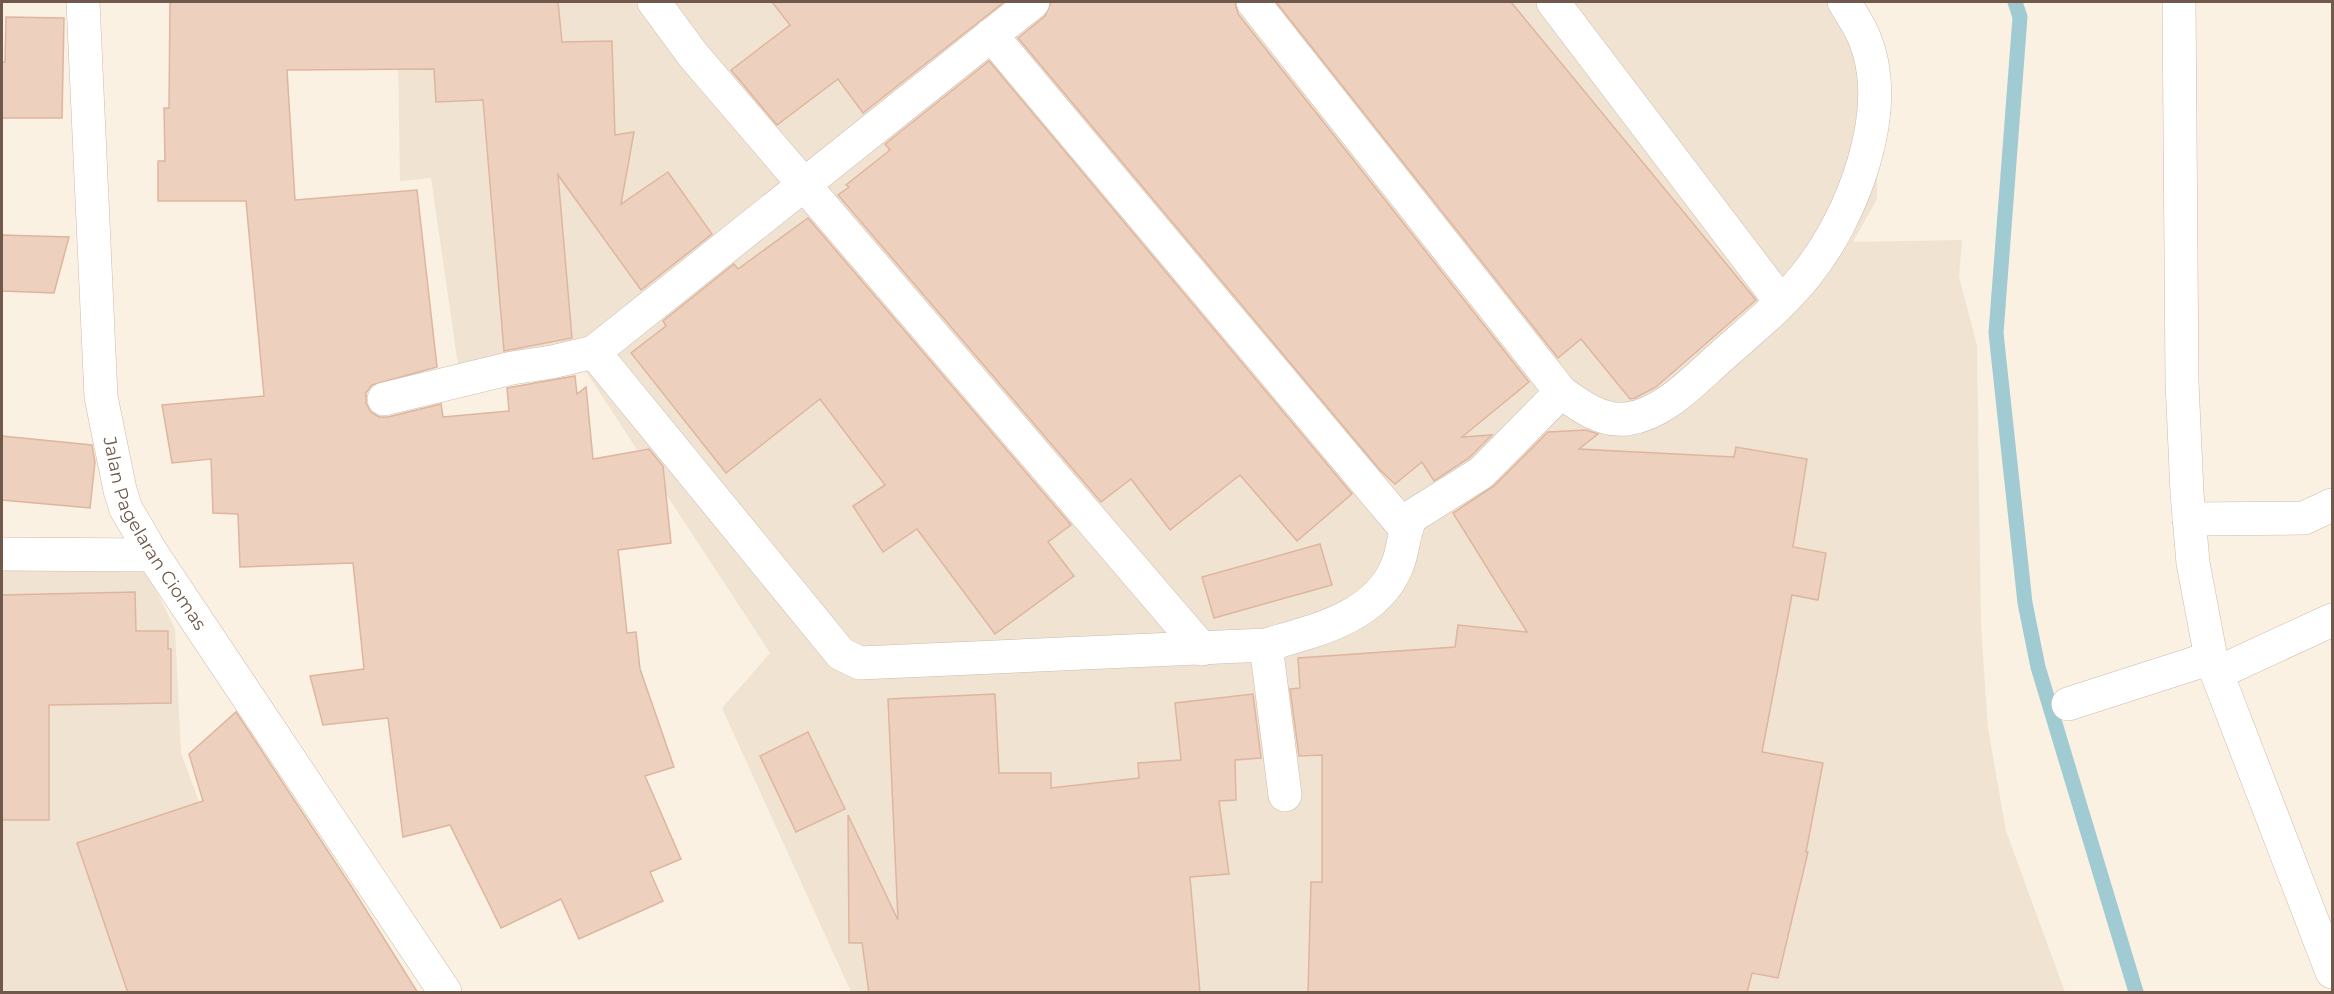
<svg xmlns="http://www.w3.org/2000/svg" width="2334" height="994" font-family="Montserrat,sans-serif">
  <rect width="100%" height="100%" fill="#faf1e3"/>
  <g fill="#f1e3d2">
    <polygon points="397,2 1857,2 1877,61 1877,199 1853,242 1962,240 1959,277 1977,345 1981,626 1988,728 2006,831 2065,992 851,992 722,708 770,653 581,364 462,393 431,178 400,181"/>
    <polygon points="2,564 145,567 175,629 181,753 249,936 263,992 2,992"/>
  </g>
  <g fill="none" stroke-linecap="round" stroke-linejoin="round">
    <polyline stroke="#a0cbd2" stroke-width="15" points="2015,2 2020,17 1996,333 2025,603 2038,667 2136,992"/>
  </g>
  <g fill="#edd0bd" stroke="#deb69f" stroke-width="1.5">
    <polygon points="170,2 558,2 562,42 612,41 615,135 634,132 621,204 668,172 712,234 641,290 558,175 572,338 504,351 483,100 436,102 434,69 287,70 295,200 417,190 437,367 372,385 366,393 366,403 371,412 379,417 388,417 441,404 443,417 509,411 507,388 575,376 577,394 586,387 593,459 649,449 663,466 671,543 618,550 627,633 636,632 640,669 674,767 645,776 681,859 650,872 663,901 579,939 561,899 501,928 450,825 403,837 388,718 323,725 310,676 364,669 353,563 240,567 238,514 213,513 211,459 172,463 162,405 264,396 246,201 158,201 158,161 165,161 164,108 169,108"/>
    <polygon points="772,2 1004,2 863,113 838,79 777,125 731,70 790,25"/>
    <polygon points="1051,2 1235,2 1238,14 1529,382 1462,437 1492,435 1469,458 1434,481 1422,462 1395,484 1380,470 1018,38 1045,16"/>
    <polygon points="1276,2 1511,2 1756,300 1656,387 1635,398 1630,399 1581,339 1558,358"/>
    <polygon points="6,17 64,18 62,118 2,118 2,62 5,62"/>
    <polygon points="989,61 1352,494 1297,541 1240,475 1170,530 1131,479 1101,502 838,195 849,187 846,185 890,150 885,144"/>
    <polygon points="808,218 1071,525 1048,542 1074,576 995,634 917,529 883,552 853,506 885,485 820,399 726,473 631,353 666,326 663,321 734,264 738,269"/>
    <polygon points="2,235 69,237 54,293 2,291"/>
    <polygon points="1586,430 1598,434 1579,449 1734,457 1736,447 1807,459 1793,547 1826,553 1818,600 1792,595 1762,752 1823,763 1806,852 1808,852 1778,978 1752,973 1747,993 1308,993 1311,882 1322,882 1322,755 1299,756 1290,689 1300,688 1298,658 1455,647 1458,625 1527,632 1453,513 1494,486 1548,432"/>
    <polygon points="2,436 92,445 95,462 90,508 2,500"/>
    <polygon points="1320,544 1332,585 1214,618 1202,577"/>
    <polygon points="135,592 136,631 168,631 168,649 171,649 171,703 49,705 49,820 2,820 2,595"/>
    <polygon points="995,694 999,773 1051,773 1051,788 1139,778 1138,763 1181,760 1175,703 1253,694 1261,758 1235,760 1236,800 1219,801 1229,874 1190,877 1200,993 869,993 862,943 849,943 848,815 898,920 888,699"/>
    <polygon points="236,712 351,886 418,993 128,993 77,843 203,801 189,754"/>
    <polygon points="808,732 845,809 796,832 760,756"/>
  </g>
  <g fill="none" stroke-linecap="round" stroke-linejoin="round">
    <defs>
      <g id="minor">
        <polyline points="654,2 693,55 1202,649"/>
        <path d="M1033 2 594 352 841 654 860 663 1266 645C1314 631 1376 618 1397 566 1404 550 1403 533 1411 517L1481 473 1561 392"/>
        <path d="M1253 2 1561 392C1580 406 1602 422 1627 419 1665 414 1696 378 1724 354 1752 329 1782 305 1806 275 1852 218 1895 110 1864 37 1859 25 1851 13 1844 2"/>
        <polyline points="1553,2 1781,302"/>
        <polyline points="2179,2 2182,382 2187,493 2193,563 2211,658 2332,972"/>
        <polyline points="991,35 1405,528"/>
        <polyline points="384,399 512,368 552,362 594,352"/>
        <polyline points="2189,519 2304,518 2332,505"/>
        <polyline points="2,554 153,555"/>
        <polyline points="1266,645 1285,795"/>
        <polyline points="2217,673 2332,620"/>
        <polyline points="2068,704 2211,658"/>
      </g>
      <g id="secondary">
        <path id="s1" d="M83 2 101 397 120 490 126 509 153 555 445 992"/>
      </g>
    </defs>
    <use href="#minor" stroke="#ccbbad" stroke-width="34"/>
    <use href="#secondary" stroke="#cfbaab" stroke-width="34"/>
    <use href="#minor" stroke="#fff" stroke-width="33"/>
    <use href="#secondary" stroke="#fff" stroke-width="33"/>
  </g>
  <g text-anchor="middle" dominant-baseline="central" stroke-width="4.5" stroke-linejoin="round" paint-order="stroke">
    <g font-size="18" fill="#70584b" stroke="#fdf5e9">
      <text stroke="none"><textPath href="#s1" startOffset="544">Jalan Pagelaran Ciomas</textPath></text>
    </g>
  </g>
  <rect width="2334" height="994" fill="none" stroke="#70584b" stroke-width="6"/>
</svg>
